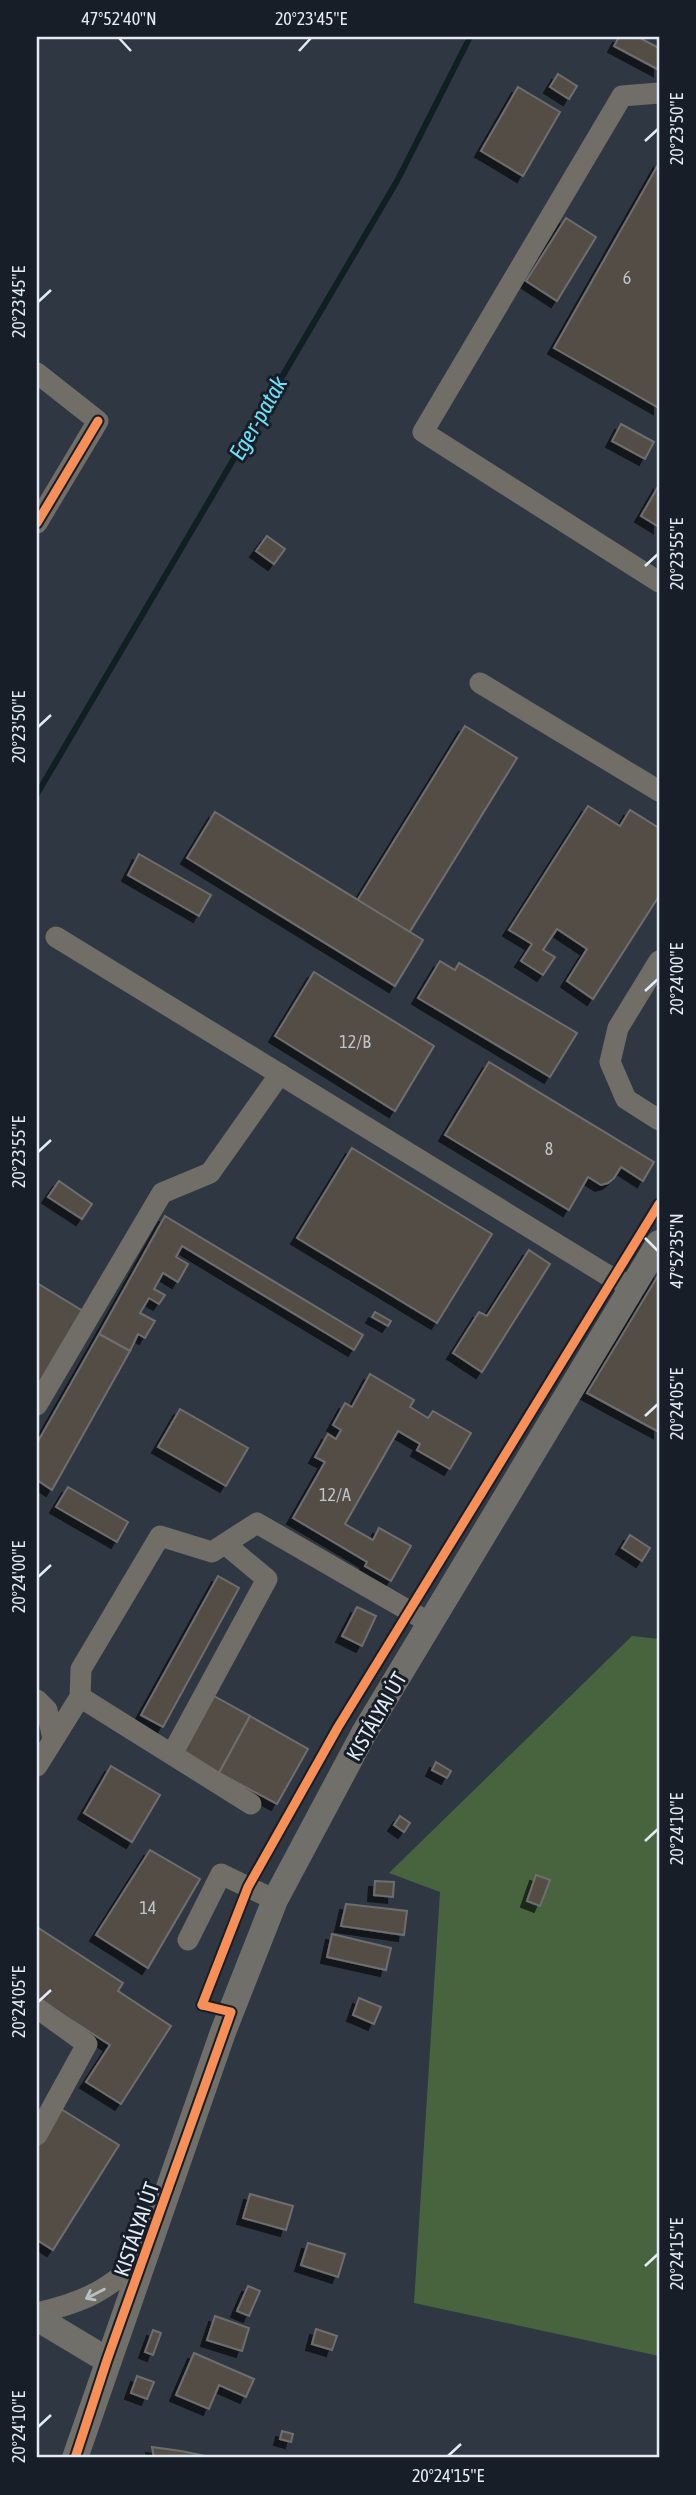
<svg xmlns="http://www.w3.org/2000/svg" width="696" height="2495" font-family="'Asap Condensed',sans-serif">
  <defs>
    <filter id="shadow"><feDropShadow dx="-6" dy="6" stdDeviation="0" flood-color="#0009"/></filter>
  </defs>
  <rect width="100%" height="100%" fill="#2f3842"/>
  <polygon fill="#48643f" points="632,1636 659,1639 659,2356 414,2303 440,1892 389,1873"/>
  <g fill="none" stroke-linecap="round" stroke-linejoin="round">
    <polyline stroke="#101f22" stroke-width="6" points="37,794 397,181 470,37"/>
  </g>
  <g fill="#524e44" stroke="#6e6e6e" stroke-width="2" filter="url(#shadow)">
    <polygon points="619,37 638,37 659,48 659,70 614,46"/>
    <polygon points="558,74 577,86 569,99 550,87"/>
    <polygon points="518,87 560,112 523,176 481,151"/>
    <polygon points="659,163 659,408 554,348"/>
    <polygon points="566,218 596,237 557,301 526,281"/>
    <polygon points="621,424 654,442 645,459 612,441"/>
    <polygon points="659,485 659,527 641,516"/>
    <polygon points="267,536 285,549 274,564 256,551"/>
    <polygon points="465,726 517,758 409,933 357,901"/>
    <polygon points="588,806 620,826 630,810 659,828 659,896 593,999 567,981 587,949 557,929 543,950 555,957 543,975 521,961 532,944 509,930"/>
    <polygon points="215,812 423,940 395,986 187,858"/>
    <polygon points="139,854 211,895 199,916 128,875"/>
    <polygon points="440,961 455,970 459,963 577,1033 550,1077 418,998"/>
    <polygon points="314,972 434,1046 395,1111 275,1036"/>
    <polygon points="489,1062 654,1162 643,1181 621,1167 614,1178 608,1183 601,1185 588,1177 569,1210 445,1135"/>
    <polygon points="352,1148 492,1234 437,1323 297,1238"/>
    <polygon points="59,1181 92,1204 82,1219 48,1197"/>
    <polygon points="165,1216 363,1335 354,1350 182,1246 176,1257 188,1264 178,1282 163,1273 154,1289 165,1295 159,1304 149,1298 140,1313 155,1321 145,1338 138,1334 130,1351 99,1334"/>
    <polygon points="529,1250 550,1264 482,1372 453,1353 479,1312 487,1316"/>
    <polygon points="659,1274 659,1432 587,1393"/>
    <polygon points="37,1283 83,1311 40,1384 37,1382"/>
    <polygon points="375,1312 391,1321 388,1326 372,1317"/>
    <polygon points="99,1334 130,1351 52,1490 37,1480 37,1443"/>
    <polygon points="370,1374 414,1400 410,1407 428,1418 433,1411 471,1433 450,1469 417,1450 420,1444 398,1431 345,1524 373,1540 379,1528 411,1546 391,1581 365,1566 367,1562 293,1518 325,1462 315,1457 328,1434 336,1439 341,1430 333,1425 345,1403 352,1407"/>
    <polygon points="180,1409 248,1448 226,1486 158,1447"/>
    <polygon points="68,1487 128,1522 117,1542 56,1507"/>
    <polygon points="630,1535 650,1548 642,1561 622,1548"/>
    <polygon points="218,1576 239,1588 163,1727 141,1715"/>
    <polygon points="357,1607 376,1616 362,1646 342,1636"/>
    <polygon points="214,1696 250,1716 219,1773 183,1753"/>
    <polygon points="250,1716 308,1749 277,1804 219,1773"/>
    <polygon points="436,1762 451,1771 447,1778 432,1770"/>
    <polygon points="111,1766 160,1795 132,1842 84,1813"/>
    <polygon points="400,1816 410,1823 404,1832 394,1825"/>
    <polygon points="150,1850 200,1879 148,1968 96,1935"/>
    <polygon points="536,1875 550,1880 540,1906 527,1901"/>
    <polygon points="375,1881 394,1882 393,1897 374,1895"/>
    <polygon points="346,1904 407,1911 404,1935 341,1926"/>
    <polygon points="37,1927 123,1983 118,1991 171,2026 121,2104 86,2082 110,2045 37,1998"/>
    <polygon points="332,1934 391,1948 386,1970 327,1957"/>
    <polygon points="359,1998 381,2007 374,2024 353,2015"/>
    <polygon points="61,2109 119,2145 53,2250 37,2240 37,2147"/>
    <polygon points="250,2194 293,2206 286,2230 243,2218"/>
    <polygon points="308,2243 345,2254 338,2277 301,2265"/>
    <polygon points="248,2286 260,2291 249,2316 237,2311"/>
    <polygon points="215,2316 249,2328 242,2351 207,2340"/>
    <polygon points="316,2329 337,2336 332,2350 312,2344"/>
    <polygon points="153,2330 161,2333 153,2355 145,2352"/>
    <polygon points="194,2353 254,2379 246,2397 219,2385 209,2409 176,2395"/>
    <polygon points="137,2376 154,2382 147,2399 131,2393"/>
    <polygon points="282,2431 293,2434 291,2442 280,2439"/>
    <polygon points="152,2447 181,2451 215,2458 154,2458"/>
  </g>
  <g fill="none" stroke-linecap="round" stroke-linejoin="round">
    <g stroke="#706e67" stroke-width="21">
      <polyline points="659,93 622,96 423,432 659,582"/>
      <polyline points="37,373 98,421 37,523"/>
      <polyline points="480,683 659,791"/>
      <polyline points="56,937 612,1278 634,1286"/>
      <polyline points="659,961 618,1028 610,1062 626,1099 659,1120"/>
      <polyline points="37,1405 162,1193 210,1173 280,1074"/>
      <polyline points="80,1697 251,1804"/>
      <polyline points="37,1700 47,1710 53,1739"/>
      <polyline points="172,1754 267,1579 225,1544"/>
      <polyline points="37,1766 80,1697 81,1669 160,1536 212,1552 257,1523 430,1623"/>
      <polyline points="188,1940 221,1874 275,1900"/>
      <polyline points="37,2008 87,2044 37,2135"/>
      <path d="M37 2313C88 2301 104 2291 144 2258"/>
    </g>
    <g stroke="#706f69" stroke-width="26">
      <polyline points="37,2318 107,2360"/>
      <polyline points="75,2458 223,2032 275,1900 364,1733 659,1243"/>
    </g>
    <defs>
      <g id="cycleway">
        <polyline points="37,523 98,421"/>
        <polyline points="202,2005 248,1887 338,1727 659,1204"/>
        <polyline points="75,2458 107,2360 231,2012 202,2005"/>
      </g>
    </defs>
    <use href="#cycleway" stroke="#171e27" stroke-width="13"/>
    <use href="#cycleway" stroke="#f78f57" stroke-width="9"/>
  </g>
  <defs><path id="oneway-shaft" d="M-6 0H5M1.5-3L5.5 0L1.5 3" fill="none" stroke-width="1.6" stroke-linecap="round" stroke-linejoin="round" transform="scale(1.75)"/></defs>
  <use stroke="#b9c0c5" href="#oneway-shaft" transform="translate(95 2294) rotate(153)"/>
  <path fill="none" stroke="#e1ecf7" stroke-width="2.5" d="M119 38 131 51M299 51 311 38M645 141 658 129M38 302 51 290M645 566 658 554M38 727 51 715M645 991 658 979M38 1152 51 1140M645 1238 658 1251M645 1416 658 1404M38 1577 51 1565M645 1841 658 1829M38 2002 51 1990M645 2266 658 2254M38 2427 51 2415M448 2456 461 2444"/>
  <g text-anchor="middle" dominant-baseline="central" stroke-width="6" stroke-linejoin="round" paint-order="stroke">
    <g font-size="18" fill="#bdc4ca">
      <text x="627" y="277">6</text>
      <text x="355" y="1041">12/B</text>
      <text x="549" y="1148">8</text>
      <text x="335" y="1494">12/A</text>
      <text x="148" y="1907">14</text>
    </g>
    <g font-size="21" fill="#e1ecf7" stroke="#171e27">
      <text transform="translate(376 1716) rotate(-60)">KISTÁLYAI ÚT</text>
      <text transform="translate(136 2229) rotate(-71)">KISTÁLYAI ÚT</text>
    </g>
    <g font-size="23" font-style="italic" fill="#6de0f8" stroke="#171e27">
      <text transform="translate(258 418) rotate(-60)">Eger-patak</text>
    </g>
  </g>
  <rect width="696" height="2495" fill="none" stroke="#171e27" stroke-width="77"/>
  <rect x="38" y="38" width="620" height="2418" fill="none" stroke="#e1ecf7" stroke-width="2.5"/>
  <g font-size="18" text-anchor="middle" fill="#e1ecf7">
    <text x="119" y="25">47°52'40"N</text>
    <text x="311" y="25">20°23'45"E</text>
    <text transform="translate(677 129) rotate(-90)" y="6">20°23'50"E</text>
    <text transform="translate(19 302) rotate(-90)" y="6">20°23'45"E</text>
    <text transform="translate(677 554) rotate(-90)" y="6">20°23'55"E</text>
    <text transform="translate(19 727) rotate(-90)" y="6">20°23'50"E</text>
    <text transform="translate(677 979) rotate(-90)" y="6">20°24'00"E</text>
    <text transform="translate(19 1152) rotate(-90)" y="6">20°23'55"E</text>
    <text transform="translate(677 1251) rotate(-90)" y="6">47°52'35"N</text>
    <text transform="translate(677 1404) rotate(-90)" y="6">20°24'05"E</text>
    <text transform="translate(19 1577) rotate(-90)" y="6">20°24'00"E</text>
    <text transform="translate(677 1829) rotate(-90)" y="6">20°24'10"E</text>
    <text transform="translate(19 2002) rotate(-90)" y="6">20°24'05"E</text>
    <text transform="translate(677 2254) rotate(-90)" y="6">20°24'15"E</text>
    <text transform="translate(19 2427) rotate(-90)" y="6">20°24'10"E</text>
    <text x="448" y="2482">20°24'15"E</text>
  </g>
</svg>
